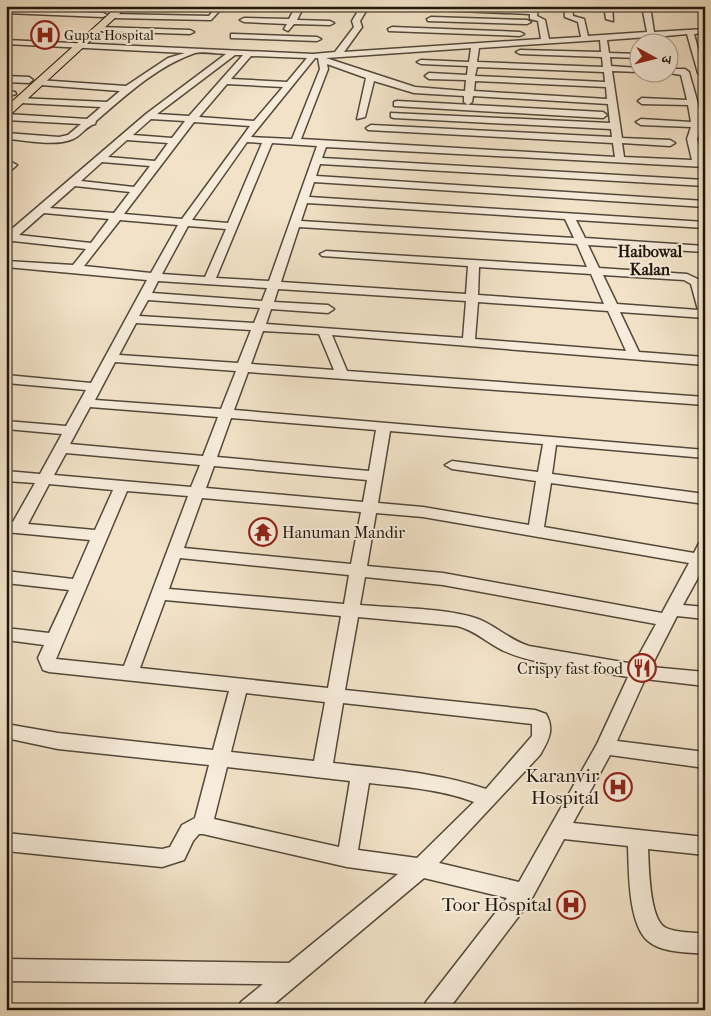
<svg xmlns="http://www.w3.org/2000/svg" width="711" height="1016" font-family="'IM FELL French Canon','Noto Serif Devanagari',serif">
  <rect width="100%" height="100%" fill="#f2e2c7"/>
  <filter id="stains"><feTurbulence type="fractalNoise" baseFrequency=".004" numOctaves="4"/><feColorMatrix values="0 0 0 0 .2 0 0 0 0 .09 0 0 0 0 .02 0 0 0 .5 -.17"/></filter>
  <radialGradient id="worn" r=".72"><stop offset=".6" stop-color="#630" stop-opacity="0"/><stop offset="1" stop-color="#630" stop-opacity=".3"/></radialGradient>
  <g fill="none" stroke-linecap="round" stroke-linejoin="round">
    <defs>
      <g id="minor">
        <polygon points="172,6 215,6 216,7 212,9"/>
        <polygon points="217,6 224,6 211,20 112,18 108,16 112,14 209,16"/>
        <polygon points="296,6 341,7 337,9 303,8 297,20 330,21 334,23 330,25 294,24 288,31 284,29 287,24 244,22 240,20 244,18 289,19"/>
        <path d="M361 6H369L360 21 362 27 344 52 541 39 538 21 530 19V14L390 8 387 6 530 10V6H538L537 16 545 20 549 39 581 37 578 22 565 17 564 6H572L573 16 584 19 588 36 647 32 642 6H650L654 32 705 29V33L694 34 705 75 702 76 698 73 687 34 655 37 656 42H648L647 37 607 40 609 53 638 54V58L610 57 611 66 638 68V72L612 71 622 138 670 140 675 143 670 146 622 143 624 157 692 160 687 139 691 127 641 125 636 122 641 119 691 122 688 105 642 104 638 101 642 98 687 100 681 75 664 72H668V69H685L689 72C694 92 706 120 697 139L705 167 326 147 322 158 705 180V186L320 164 316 176 705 201V207L314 182 309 197 705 222V228L576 220 585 238 705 246V252L588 245 599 268 687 274 700 280 705 292V318L620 312 639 352 705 357V365L332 335 347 371 705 397V405L248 372 234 410 705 450V458L556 445 552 474 705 494V504L551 483 544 527 694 553 699 543 705 542V565L683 605 705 607V619L677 616 651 667 705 672V686L645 679 617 741 705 752V768L610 755 573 823 705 837V855L648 849C649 866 649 920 666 928 677 933 693 932 705 934V954C687 952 662 953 648 941 628 924 629 871 628 846L564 839 531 900 448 1010H423L426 1002 507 898 424 878 267 1010H238L241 1002 263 984 6 981V959L289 963 398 874 347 867 203 834H199L193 841 184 860 162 867 6 851V833L162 849 170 847 182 825 195 818 209 765 58 749 6 738V724L58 733 213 750 229 691 49 672 43 670 38 658 44 645 6 640V628L49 633 69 590 6 583V571L73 579 90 540 6 532V522H13L35 483 6 481V471L40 474 62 434 6 429V421L66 426 86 390 6 383V375L91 383 147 280 6 267V261L73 265 86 249 13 241 6 244V234L146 114 226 54C217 54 203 51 195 53 157 66 125 96 96 121L95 124C86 126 81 136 73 139 54 147 27 140 6 139V133L59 137 68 135 81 124 6 120V114L87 119 101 107 21 103 17 100 18 98 107 102 120 91 41 85 38 84V80L126 86 168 58 185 53 6 44V40L313 54 335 52 354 27 352 21ZM600 40 601 52 520 50 516 52 520 54 602 57 603 67 477 62 479 48ZM471 48 469 62 421 60 417 62 421 64 468 66 467 75 429 73 425 76 429 79 466 80 465 91 415 87 326 58ZM235 55H243L189 116 157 114ZM251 56 307 58 287 82 231 79ZM315 58H318L320 69 292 139 251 137ZM327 64 366 78 357 119 365 117 374 81 414 93 464 96V102L468 105 472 102 473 96 608 104 610 123 391 113V117L394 118 611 129 612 137 371 125 366 128 368 130 613 143 615 157 301 139 328 69ZM477 67 604 72 605 82 475 76ZM475 81 606 87 607 99 474 91ZM227 84 283 87 254 121 199 117ZM151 119 185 121 172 138 133 135ZM194 122 250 126 182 219 124 214ZM127 140 168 143 155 161 108 157ZM247 142 262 143 228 223 192 220ZM272 143 317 146 269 281 216 278ZM102 162 150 166 134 187 81 181ZM75 186 130 192 114 213 50 208ZM307 203 565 219 574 238 301 221ZM44 213 109 219 91 243 19 235ZM120 220 178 225 151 273 84 266ZM188 226 226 229 205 277 162 274ZM299 227 577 244 587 267 326 251 320 254 322 256 468 266 466 294 281 282ZM479 267 591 274 604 304 478 295ZM603 275 684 280 691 284 698 310 617 304ZM158 281 267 288 262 301 152 293ZM278 289 466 301 463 338 266 324 271 309 328 313 334 309 328 305 274 302ZM148 300 260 308 254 323 139 316ZM478 302 608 311 626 351 475 339ZM136 323 251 330 238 363 119 355ZM263 331 319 334 334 370 251 364ZM115 362 236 371 221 409 95 400ZM90 407 218 417 203 456 70 444ZM231 418 376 430 369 471 217 457ZM390 431 543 444 538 472 452 461 445 465 452 469 536 481 529 525 423 507 378 503ZM66 453 200 465 191 487 54 475ZM214 466 367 480 363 502 206 488ZM49 484 113 490 95 530 28 524ZM127 491 188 496 124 666 56 659ZM202 498 361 512 351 564 184 548ZM376 513 423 517 689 563 662 613 443 573 367 566ZM180 558 349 575 344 604 169 589ZM365 577 443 585 656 624 634 664 529 646C510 640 496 626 478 619 449 608 393 608 360 605ZM165 600 341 616 328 688 140 668ZM358 617 457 626C475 630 487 643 504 651 538 666 591 670 628 677L597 744 519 882 439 863 540 755C548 741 555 730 546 714L535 710 345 690ZM246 693 325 702 314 761 231 752ZM343 703 532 724V736L486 789C436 772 384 769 333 763ZM227 767 350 781 339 847 214 819ZM369 783C404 787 440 789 474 802L417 858 358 850Z"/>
        <polygon points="604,6 612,6 613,21 606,19"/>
        <polygon points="682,6 705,7 705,11 680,8"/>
        <polygon points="6,9 103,13 107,15 103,17 6,13"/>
        <polygon points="431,17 527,20 531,22 527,24 428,21 427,19"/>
        <polygon points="99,27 190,30 194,32 190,34 96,31 95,29"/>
        <polygon points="392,27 520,32 524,34 520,36 389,31 388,29"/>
        <polygon points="234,34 317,37 321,39 317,41 231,38 231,34"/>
        <polygon points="6,76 29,77 33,80 29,83 6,82"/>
        <polygon points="6,91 15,92 16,94 6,97"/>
        <polygon points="397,101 603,112 607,115 603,118 394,106 394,102"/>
        <polygon points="6,159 17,165 6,175"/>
      </g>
      <polygon id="major" points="118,6 128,6 10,115 6,116 6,107"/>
    </defs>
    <use href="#minor" stroke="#53493b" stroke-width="3"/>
    <use href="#major" stroke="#1e160c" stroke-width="2"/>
    <use href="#minor" fill="#f7ecdb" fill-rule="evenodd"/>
    <use href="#major" fill="#f2e2c7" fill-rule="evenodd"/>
  </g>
  <defs>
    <symbol id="hospital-ring" viewBox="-11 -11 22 22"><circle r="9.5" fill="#f7ecdb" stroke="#8f2418" stroke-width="1.5"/><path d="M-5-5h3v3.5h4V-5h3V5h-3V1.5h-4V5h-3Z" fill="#8f2418"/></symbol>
    <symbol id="temple-ring" viewBox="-11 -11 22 22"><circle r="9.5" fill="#f7ecdb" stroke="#8f2418" stroke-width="1.5"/><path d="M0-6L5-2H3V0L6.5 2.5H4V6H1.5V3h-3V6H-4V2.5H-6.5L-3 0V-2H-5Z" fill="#8f2418"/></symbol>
    <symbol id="restaurant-ring" viewBox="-11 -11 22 22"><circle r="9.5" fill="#f7ecdb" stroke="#8f2418" stroke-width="1.5"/><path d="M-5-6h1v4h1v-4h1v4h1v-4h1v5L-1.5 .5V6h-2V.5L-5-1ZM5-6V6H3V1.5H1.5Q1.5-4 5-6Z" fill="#8f2418"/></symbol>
  </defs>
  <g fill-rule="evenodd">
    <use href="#hospital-ring" x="29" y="19" width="32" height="32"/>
    <use href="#temple-ring" x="247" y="516" width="32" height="32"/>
    <use href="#restaurant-ring" x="626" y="652" width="32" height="32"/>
    <use href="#hospital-ring" x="602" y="771" width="32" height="32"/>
    <use href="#hospital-ring" x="555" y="889" width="32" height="32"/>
  </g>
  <g text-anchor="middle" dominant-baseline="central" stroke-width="4" stroke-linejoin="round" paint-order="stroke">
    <g font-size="14" fill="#1e160c" stroke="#f7ecdb" text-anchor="start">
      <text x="64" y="35">Gupta Hospital</text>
    </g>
    <g font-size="16" font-weight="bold" fill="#1e160c" stroke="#f7ecdb">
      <text x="650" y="251">Haibowal<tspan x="650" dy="18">Kalan</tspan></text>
    </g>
    <g font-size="16" fill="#1e160c" stroke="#f7ecdb" text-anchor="start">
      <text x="282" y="532">Hanuman Mandir</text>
      <text x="623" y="668" text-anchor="end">Crispy fast food</text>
    </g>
    <g font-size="19" fill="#1e160c" stroke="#f7ecdb" text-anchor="end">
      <text x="599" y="776">Karanvir<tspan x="599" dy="22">Hospital</tspan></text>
      <text x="552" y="905">Toor Hospital</text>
    </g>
  </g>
  <rect width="711" height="1016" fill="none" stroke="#f2e2c7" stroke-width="25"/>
  <rect x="8" y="8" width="696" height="1001" fill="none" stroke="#1e160c" stroke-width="2.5"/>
  <rect x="12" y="12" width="686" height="991" fill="none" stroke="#1e160c"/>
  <g transform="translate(654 58) rotate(97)"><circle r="24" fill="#f7ecdb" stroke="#a09688"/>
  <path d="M0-4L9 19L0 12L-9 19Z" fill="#8f2418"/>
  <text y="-8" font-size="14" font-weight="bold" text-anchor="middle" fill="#1e160c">उ</text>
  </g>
  <rect width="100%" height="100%" filter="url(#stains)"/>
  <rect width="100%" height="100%" fill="url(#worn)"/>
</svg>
